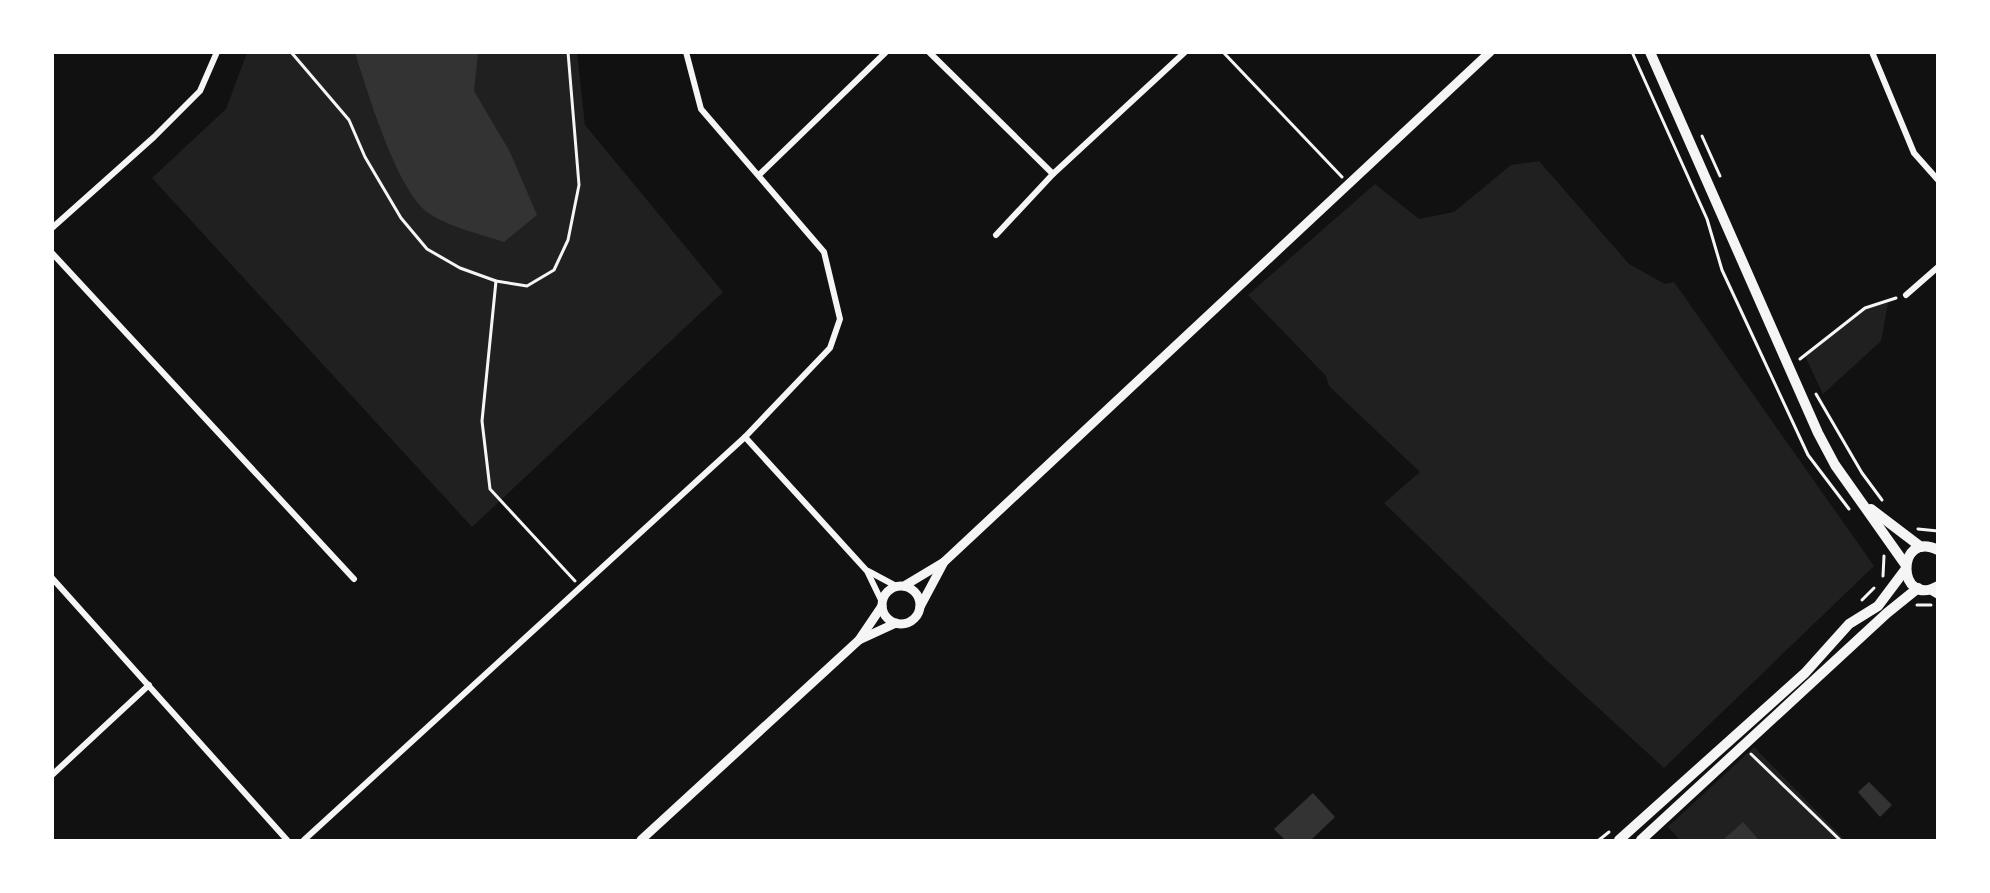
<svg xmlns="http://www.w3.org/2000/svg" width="1990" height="893" font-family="Georgia,serif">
  <rect width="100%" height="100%" fill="#111"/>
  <g fill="#202020">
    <polygon points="247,53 577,53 585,125 723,292 472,527 152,178 226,109"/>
    <polygon points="1539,161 1629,264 1665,284 1674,282 1874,566 1664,768 1546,660 1384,503 1420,472 1329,386 1326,376 1248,295 1375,184 1419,219 1454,212 1511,165"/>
    <polygon points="1888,303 1881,341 1823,394 1804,354 1865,308"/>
    <polygon points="1754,747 1845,840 1680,840 1668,827"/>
  </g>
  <g fill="#333">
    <path d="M355 53H478L474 91 510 152 537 215 504 242C480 234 452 228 430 214 397 193 368 92 355 53Z"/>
    <polygon points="1869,782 1892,805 1880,817 1858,792"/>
    <polygon points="1313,793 1335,817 1311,840 1285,840 1274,829"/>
    <polygon points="1743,822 1759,840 1723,840"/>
  </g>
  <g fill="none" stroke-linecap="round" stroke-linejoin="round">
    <g stroke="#f5f5f5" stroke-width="3">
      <polyline points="259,52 264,52"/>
      <polyline points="291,52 349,120 365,157 401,218 427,249 460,268 496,281 527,286 554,270 568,240 579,185 568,52"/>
      <polyline points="1223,52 1342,177"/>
      <polyline points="1632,52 1707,219 1722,270 1808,455 1849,509"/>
      <polyline points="1702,136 1720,176"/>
      <polyline points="496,281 482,421 490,489 575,581"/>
      <polyline points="1800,359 1865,308 1896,298"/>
      <polyline points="1816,394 1862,473 1882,500"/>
      <polyline points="1918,529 1938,531"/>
      <polyline points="1883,576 1884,556"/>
      <polyline points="1862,600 1874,588"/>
      <polyline points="1917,605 1931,605"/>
      <polyline points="1751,754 1840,840"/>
      <polyline points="1599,840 1609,832"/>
    </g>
    <g stroke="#f5f5f5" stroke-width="6">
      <polyline points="929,52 1053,174"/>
      <polyline points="1872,52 1914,153 1938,180"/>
      <polyline points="759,175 886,52"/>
      <polyline points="52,228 154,137 200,91 217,52"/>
      <polyline points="996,235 1053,174 1185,52"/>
      <polyline points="52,253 354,579"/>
      <polyline points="1906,295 1938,267"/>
      <polyline points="745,437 867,571 882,602"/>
      <polyline points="868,571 896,586"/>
      <polyline points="52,578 287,840"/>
      <polyline points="1926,589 1938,596"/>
      <polyline points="52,775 149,685"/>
      <polyline points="304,840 745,437 830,348 840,319 824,252 701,109 686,52"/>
    </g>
    <g stroke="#f5f5f5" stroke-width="9">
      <polyline points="904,586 944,562 1490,52"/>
      <circle cx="901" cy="605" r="19"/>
      <polyline points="920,607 944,562"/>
      <polyline points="859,640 896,623"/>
      <polyline points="641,840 859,640 882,606"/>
    </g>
    <g stroke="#f5f5f5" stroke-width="10">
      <polyline points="1650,52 1818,433 1835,465 1905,564"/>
      <polyline points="1871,509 1921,547"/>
      <path d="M1938 550C1895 529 1897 609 1938 586"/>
      <polyline points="1619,840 1805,673 1849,624 1878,606 1905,570"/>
      <polyline points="1641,840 1887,613 1918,588"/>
    </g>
  </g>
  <rect width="1990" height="893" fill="none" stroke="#ffffff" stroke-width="108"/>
</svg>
